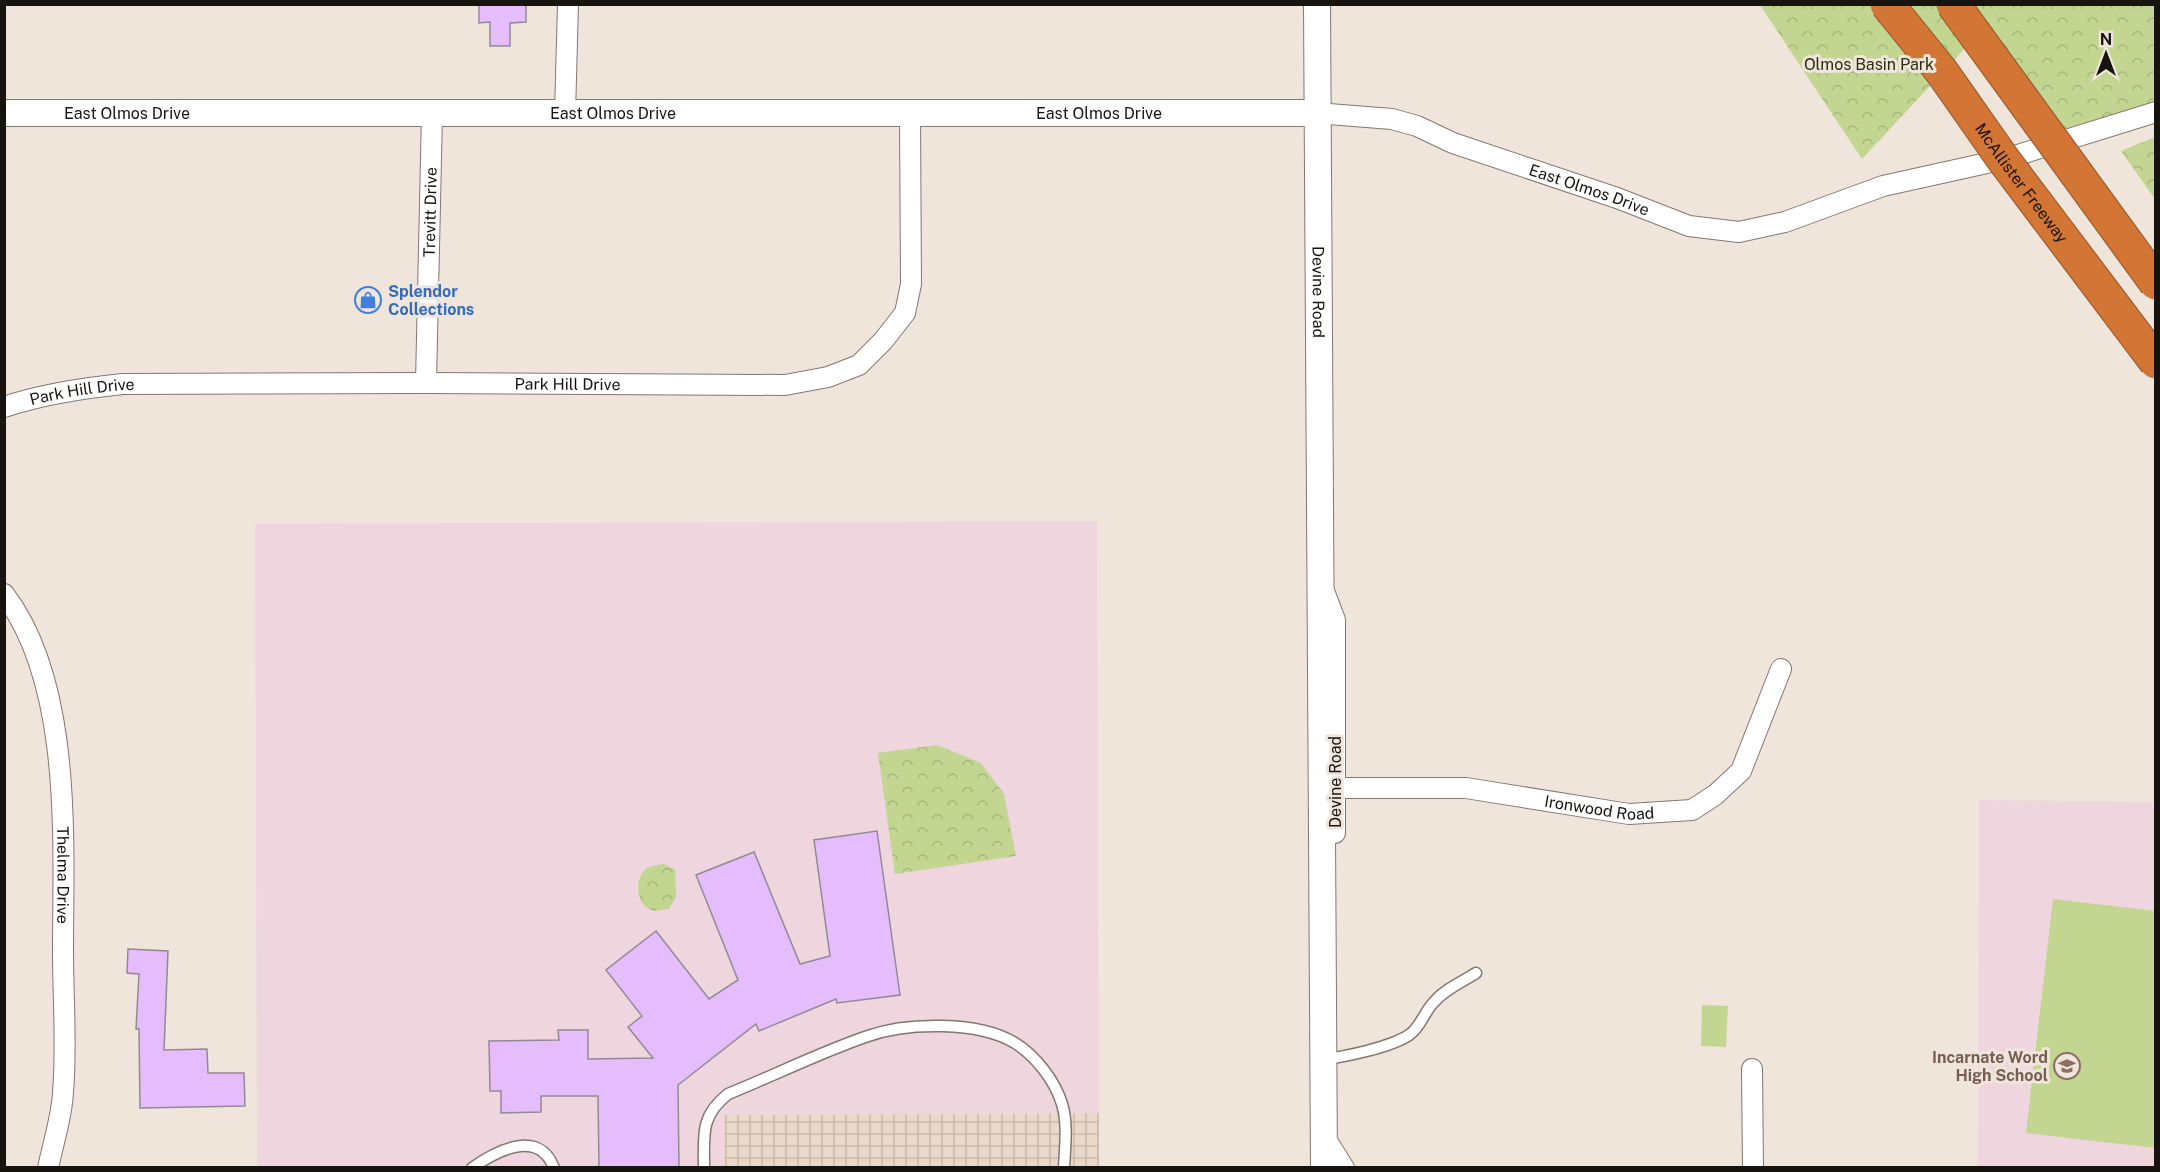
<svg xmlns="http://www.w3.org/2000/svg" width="2160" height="1172" font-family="'Public Sans',sans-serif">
  <defs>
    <pattern id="industrial-grid" width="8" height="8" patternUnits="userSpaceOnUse" patternTransform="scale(1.5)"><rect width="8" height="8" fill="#ead9c8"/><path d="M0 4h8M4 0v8" fill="none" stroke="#c8b9ab"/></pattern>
    <pattern id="park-crowns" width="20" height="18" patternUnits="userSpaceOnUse" patternTransform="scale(1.5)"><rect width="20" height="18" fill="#c2d591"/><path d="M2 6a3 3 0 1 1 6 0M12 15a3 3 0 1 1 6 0" fill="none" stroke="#a6b67c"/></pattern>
  </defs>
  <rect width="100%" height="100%" fill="#f0e5da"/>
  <polygon fill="url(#industrial-grid)" points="1099,1113 1099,1167 724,1167 724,1115"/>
  <g fill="#eed5de">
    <polygon points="1097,521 1099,1113 724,1115 724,1167 257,1167 255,524"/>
    <polygon points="1979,800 2155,802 2155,1167 1978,1168"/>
  </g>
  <g fill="#c2d591">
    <polygon points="2053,899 2155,911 2155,1148 2026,1133"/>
    <polygon points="1702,1005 1728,1006 1726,1047 1701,1046"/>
  </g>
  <g fill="url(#park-crowns)">
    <polygon points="1760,5 2155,5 2155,101 2135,109 2055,131 1981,31 1862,159"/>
    <polygon points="2155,137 2155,199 2121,151"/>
    <polygon points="937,745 981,763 1004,794 1016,856 895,874 878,753"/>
    <path d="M664 864 675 870 676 897 669 909C664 909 659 911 655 911 636 908 633 879 646 869 651 865 658 865 664 864Z"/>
  </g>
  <g fill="#e6bdfc" stroke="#918a95" stroke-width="1.5">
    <polygon points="479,4 526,4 526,22 510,23 510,46 490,46 490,22 479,23"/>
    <polygon points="877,831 900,995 837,1003 836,999 759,1031 756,1024 678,1085 679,1167 599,1167 598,1096 541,1096 541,1112 501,1113 501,1091 490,1091 489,1041 559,1040 558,1030 588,1030 588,1059 653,1058 628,1027 642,1016 606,970 656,931 709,999 738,980 696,875 754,852 800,964 830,956 814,840"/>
    <polygon points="128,949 168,951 164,1050 207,1049 208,1073 244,1073 245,1106 140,1108 139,1029 136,1029 139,974 127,973"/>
  </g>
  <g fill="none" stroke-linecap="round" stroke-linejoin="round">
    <defs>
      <g id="service">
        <path d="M1324 1059C1345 1057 1391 1047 1409 1035 1421 1027 1424 1012 1434 1002 1445 989 1462 982 1476 973"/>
        <path d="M472 1168C496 1151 539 1128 554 1168"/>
        <path d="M704 1168C704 1135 700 1116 728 1094 775 1075 821 1052 868 1036 907 1022 979 1021 1015 1043 1036 1056 1055 1081 1062 1104 1068 1123 1065 1147 1064 1168"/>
      </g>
      <g id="minor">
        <path id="s1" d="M1316 113 1392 119 1417 126 1453 143 1617 198 1689 226 1739 232 1785 222 1883 186 2005 159 2156 112"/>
        <polyline points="565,114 568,4"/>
        <path id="s2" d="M426 383 432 113"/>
        <path id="s3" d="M4 407C43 394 83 388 123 384L426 383 785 385 828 377 859 365 883 341 905 313 911 284 910 114"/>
        <polyline points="1324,591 1335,620 1335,833"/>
        <path id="s4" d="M4 594C73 684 63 843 63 951 63 998 67 1046 63 1092 62 1117 53 1143 48 1168"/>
        <path id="s5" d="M1335 788H1466L1629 814 1692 810 1715 795 1741 771 1781 669"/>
        <polyline points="1752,1069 1753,1168"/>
        <polyline points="1324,1136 1344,1168"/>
      </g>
      <g id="tertiary">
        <path id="s6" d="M1317 4 1324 1168"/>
        <path id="s7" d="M4 113H1316"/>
      </g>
    </defs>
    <use href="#service" stroke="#82786f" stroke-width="13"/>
    <use href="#minor" stroke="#82786f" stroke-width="22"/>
    <use href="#tertiary" stroke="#82786f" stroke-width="28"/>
    <use href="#service" stroke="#fff" stroke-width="10"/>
    <use href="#minor" stroke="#fff" stroke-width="20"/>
    <use href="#tertiary" stroke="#fff" stroke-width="26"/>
    <defs>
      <g id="motorway-bridge">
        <path id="s8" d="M1887 4 1942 72 2003 159 2156 362"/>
        <polyline points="1953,4 2156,283"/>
      </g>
    </defs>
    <use href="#motorway-bridge" stroke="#915328" stroke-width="35" stroke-linecap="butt"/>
    <use href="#motorway-bridge" stroke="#d27535" stroke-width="33"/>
  </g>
  <defs>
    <symbol id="shop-ring" viewBox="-11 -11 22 22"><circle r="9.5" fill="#f0e5da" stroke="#3f7fe0" stroke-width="1.5"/><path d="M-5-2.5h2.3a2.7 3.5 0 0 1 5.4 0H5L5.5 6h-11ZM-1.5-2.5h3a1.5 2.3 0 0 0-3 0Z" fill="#3f7fe0"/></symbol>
    <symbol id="school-ring" viewBox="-11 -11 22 22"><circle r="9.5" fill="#f0e5da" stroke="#8d6e63" stroke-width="1.5"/><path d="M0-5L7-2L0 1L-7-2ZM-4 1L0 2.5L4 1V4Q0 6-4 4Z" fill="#8d6e63"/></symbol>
  </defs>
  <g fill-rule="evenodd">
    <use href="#shop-ring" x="353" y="285" width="30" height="30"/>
    <use href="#school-ring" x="2052" y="1051" width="30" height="30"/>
  </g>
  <g text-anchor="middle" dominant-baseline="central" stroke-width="6" stroke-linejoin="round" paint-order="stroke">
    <g font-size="16" fill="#282f10" stroke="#f0e5da">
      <text x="1869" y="64">Olmos Basin Park</text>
    </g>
    <g font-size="16" fill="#171410" stroke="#f0e5da">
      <text stroke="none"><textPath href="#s7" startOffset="123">East Olmos Drive</textPath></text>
      <text stroke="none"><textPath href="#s7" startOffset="1095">East Olmos Drive</textPath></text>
      <text stroke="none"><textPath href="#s7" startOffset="609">East Olmos Drive</textPath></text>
      <text stroke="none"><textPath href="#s8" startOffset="224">McAllister Freeway</textPath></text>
      <text stroke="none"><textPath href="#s1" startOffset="286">East Olmos Drive</textPath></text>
      <text stroke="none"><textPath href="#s2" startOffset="171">Trevitt Drive</textPath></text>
      <text stroke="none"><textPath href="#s6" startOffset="288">Devine Road</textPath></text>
      <text stroke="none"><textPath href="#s3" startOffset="566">Park Hill Drive</textPath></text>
      <text stroke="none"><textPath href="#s3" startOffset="80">Park Hill Drive</textPath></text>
      <text transform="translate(1335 782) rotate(-90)">Devine Road</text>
      <text stroke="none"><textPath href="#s5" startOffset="266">Ironwood Road</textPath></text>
      <text stroke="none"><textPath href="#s4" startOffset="292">Thelma Drive</textPath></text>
    </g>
    <g font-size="16" font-weight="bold" fill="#366cbe" stroke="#f0e5da" text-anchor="start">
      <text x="388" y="291">Splendor<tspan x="388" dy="18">Collections</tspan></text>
    </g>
    <g font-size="16" font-weight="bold" fill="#785e54" stroke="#f0e5da" text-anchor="end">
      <text x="2048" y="1057">Incarnate Word<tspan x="2048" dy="18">High School</tspan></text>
    </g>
  </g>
  <rect width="2160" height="1172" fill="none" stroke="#171410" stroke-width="12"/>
  <g transform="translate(2106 54)" stroke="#f0e5da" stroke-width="4.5" paint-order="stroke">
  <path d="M0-4.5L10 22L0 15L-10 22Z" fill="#171410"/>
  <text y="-9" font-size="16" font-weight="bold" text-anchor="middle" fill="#171410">N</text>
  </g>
</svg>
